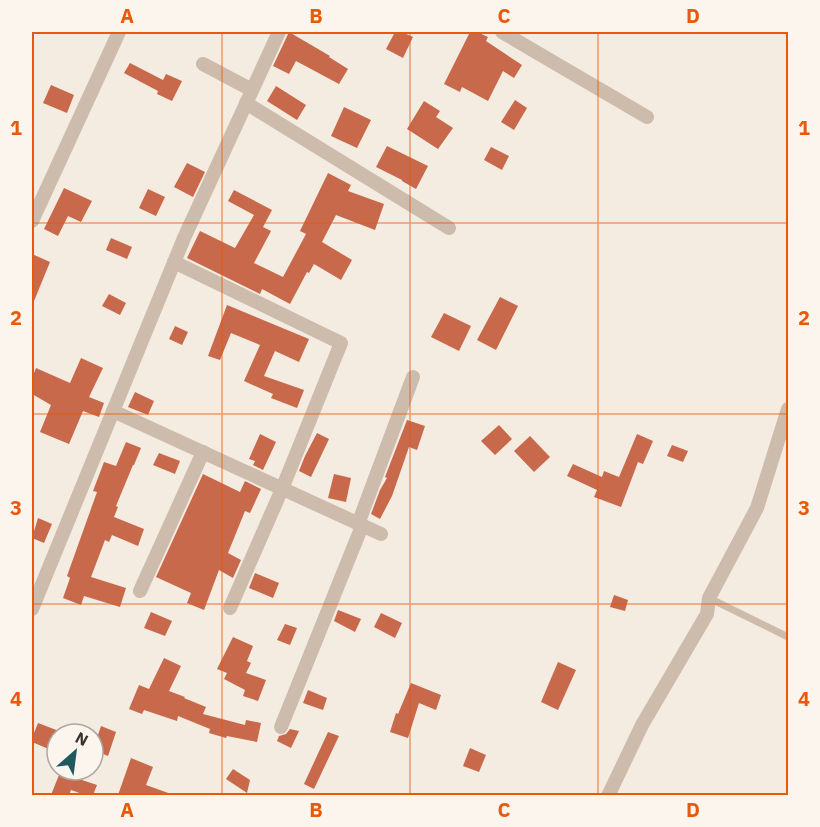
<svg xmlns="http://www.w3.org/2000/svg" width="820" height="827" font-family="'IBM Plex Sans',sans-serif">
  <rect width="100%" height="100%" fill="#f4ebe1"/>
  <g fill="#c8694b">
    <polygon points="289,32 330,56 329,57 348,69 339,84 296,61 289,74 273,66"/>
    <polygon points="395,32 402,32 413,37 403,58 386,49"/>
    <polygon points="470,32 477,32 488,37 486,41 522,65 514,78 503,71 488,101 462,87 460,92 444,84"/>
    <polygon points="130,63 163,80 166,74 182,81 172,101 157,94 158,91 124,73"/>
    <polygon points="51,85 74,95 67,113 43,103"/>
    <polygon points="276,86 306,105 297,120 267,101"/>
    <polygon points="515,100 527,108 514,130 501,122"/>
    <polygon points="424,101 440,111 436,117 453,128 438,149 407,129"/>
    <polygon points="344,107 371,120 357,148 331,136"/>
    <polygon points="387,146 428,166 416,189 402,181 402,180 376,167"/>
    <polygon points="491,147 509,156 502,170 484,160"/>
    <polygon points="187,163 205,172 193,197 174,187"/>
    <polygon points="328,173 351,185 348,191 384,204 375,230 336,215 322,242 352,260 341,280 314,264 309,273 307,272 290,304 262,289 260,294 187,258 200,231 235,248 254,215 228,201 234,190 272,210 263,227 271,231 254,263 283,277 306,234 300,231"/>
    <polygon points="64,188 92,201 81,222 68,216 58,236 44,229"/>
    <polygon points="148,189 165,197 156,216 139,208"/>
    <polygon points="111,238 132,247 127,259 106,250"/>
    <polygon points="32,254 50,262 32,306"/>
    <polygon points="109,294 126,303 120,315 102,306"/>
    <polygon points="500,297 518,306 496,350 477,340"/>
    <polygon points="227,305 309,339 299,362 275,351 264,376 304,390 297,408 271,398 273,394 244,381 260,345 231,333 220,360 208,356"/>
    <polygon points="444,313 471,326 459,351 431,337"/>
    <polygon points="175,326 188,332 182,345 169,339"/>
    <polygon points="81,358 103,368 89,397 104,403 99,417 83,411 69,444 40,432 51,405 32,394 32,378 36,368 70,383"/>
    <polygon points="135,392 154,401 148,415 128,407"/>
    <polygon points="407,420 425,426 417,450 409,447 392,496 380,519 371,514 380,490 387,478 385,477"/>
    <polygon points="499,425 512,439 495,455 481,441"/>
    <polygon points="317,433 329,439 311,477 299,471 305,456"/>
    <polygon points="260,434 276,442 263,470 253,465 255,461 249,459"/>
    <polygon points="637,434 653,441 643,464 638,462 621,507 594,497 597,490 567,476 573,464 602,477 604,471 619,477"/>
    <polygon points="530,436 550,457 534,472 514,451"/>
    <polygon points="126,442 141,448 134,465 133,465 116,506 118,507 114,517 144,529 138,546 112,535 109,542 105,540 91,577 126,588 120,607 84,596 81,605 63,598 70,578 67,576 97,492 93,491 104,462 116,466"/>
    <polygon points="672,445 688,451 683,462 667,456"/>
    <polygon points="159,453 180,461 175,474 153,465"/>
    <polygon points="203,474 240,492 245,481 261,489 250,513 245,511 228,553 241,560 233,578 219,570 204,610 187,603 191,593 156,577"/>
    <polygon points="334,474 351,478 346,502 328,498"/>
    <polygon points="38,518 52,524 44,543 32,538"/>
    <polygon points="255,573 279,583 273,598 249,588"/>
    <polygon points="614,595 628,600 625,611 610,607"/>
    <polygon points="338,610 361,619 355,632 334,621"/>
    <polygon points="151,612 172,621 165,636 144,628"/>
    <polygon points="381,613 402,623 395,638 374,627"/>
    <polygon points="285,624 297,628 290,645 277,640"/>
    <polygon points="233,637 253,646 247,661 251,663 246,673 266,680 258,701 243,696 245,690 224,679 227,673 217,669"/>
    <polygon points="164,658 181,666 169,691 185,697 184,698 206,707 203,714 245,725 246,720 261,723 257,742 227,736 226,738 209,733 210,729 178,716 177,721 144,710 142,714 129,709 139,685 149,689"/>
    <polygon points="558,662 576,670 558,710 541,702"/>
    <polygon points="411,683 441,695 436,710 419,703 408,738 390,732 396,713 398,714"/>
    <polygon points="308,690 327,698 323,710 303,703"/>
    <polygon points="38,723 59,731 51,750 32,742 32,738"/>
    <polygon points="101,726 116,732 108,756 93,750"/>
    <polygon points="290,729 299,731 291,748 277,741 279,736 286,734"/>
    <polygon points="328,732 339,736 314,789 304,784"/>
    <polygon points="470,748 486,755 479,772 463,766"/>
    <polygon points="131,758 153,767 146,785 171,794 171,795 118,795"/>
    <polygon points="233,769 250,780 247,793 226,779"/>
    <polygon points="61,770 65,770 77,775 76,778 97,785 93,795 85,795 71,790 69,795 51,795"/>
  </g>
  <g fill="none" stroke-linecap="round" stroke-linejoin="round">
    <polyline stroke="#cdbbac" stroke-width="7" points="709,598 788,637"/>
    <g stroke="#cdbbac" stroke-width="14">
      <polyline points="502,32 647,117"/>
      <polyline points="203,64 252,90"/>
      <polyline points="246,103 449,228"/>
      <polyline points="32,221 119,32"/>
      <polyline points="174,262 341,343 282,489 230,608"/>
      <polyline points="113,411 381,534"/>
      <polyline points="358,524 413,377"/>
      <polyline points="140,591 203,452"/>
      <polyline points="32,609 184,238 279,32"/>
      <polyline points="281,727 362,526"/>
      <polyline points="608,796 642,725 707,614 709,598 757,508 788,409"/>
    </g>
  </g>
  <path fill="none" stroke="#e8590c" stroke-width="1.5" stroke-opacity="0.55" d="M222 32V796M410 32V796M598 32V796M32 223H788M32 414H788M32 604H788"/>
  <rect width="820" height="827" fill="none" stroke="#fbf5ee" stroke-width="66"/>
  <g transform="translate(75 752) rotate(28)"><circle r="28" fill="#fbf5ee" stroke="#aea6a0" stroke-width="1.5"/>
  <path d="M0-4.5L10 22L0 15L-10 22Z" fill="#1f5a5e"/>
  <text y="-9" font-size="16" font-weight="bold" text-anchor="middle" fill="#3b302b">N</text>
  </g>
  <rect x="33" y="33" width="754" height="761" fill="none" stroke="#e8590c" stroke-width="2"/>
  <g font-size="20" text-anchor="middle" font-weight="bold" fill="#e8590c">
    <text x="127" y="23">A</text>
    <text x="316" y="23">B</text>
    <text x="504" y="23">C</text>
    <text x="693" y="23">D</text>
    <text x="16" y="135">1</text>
    <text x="804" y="135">1</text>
    <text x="16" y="325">2</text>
    <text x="804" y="325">2</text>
    <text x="16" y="515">3</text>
    <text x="804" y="515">3</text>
    <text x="16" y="706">4</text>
    <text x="804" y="706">4</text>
    <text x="127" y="817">A</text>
    <text x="316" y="817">B</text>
    <text x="504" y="817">C</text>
    <text x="693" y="817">D</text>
  </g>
</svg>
